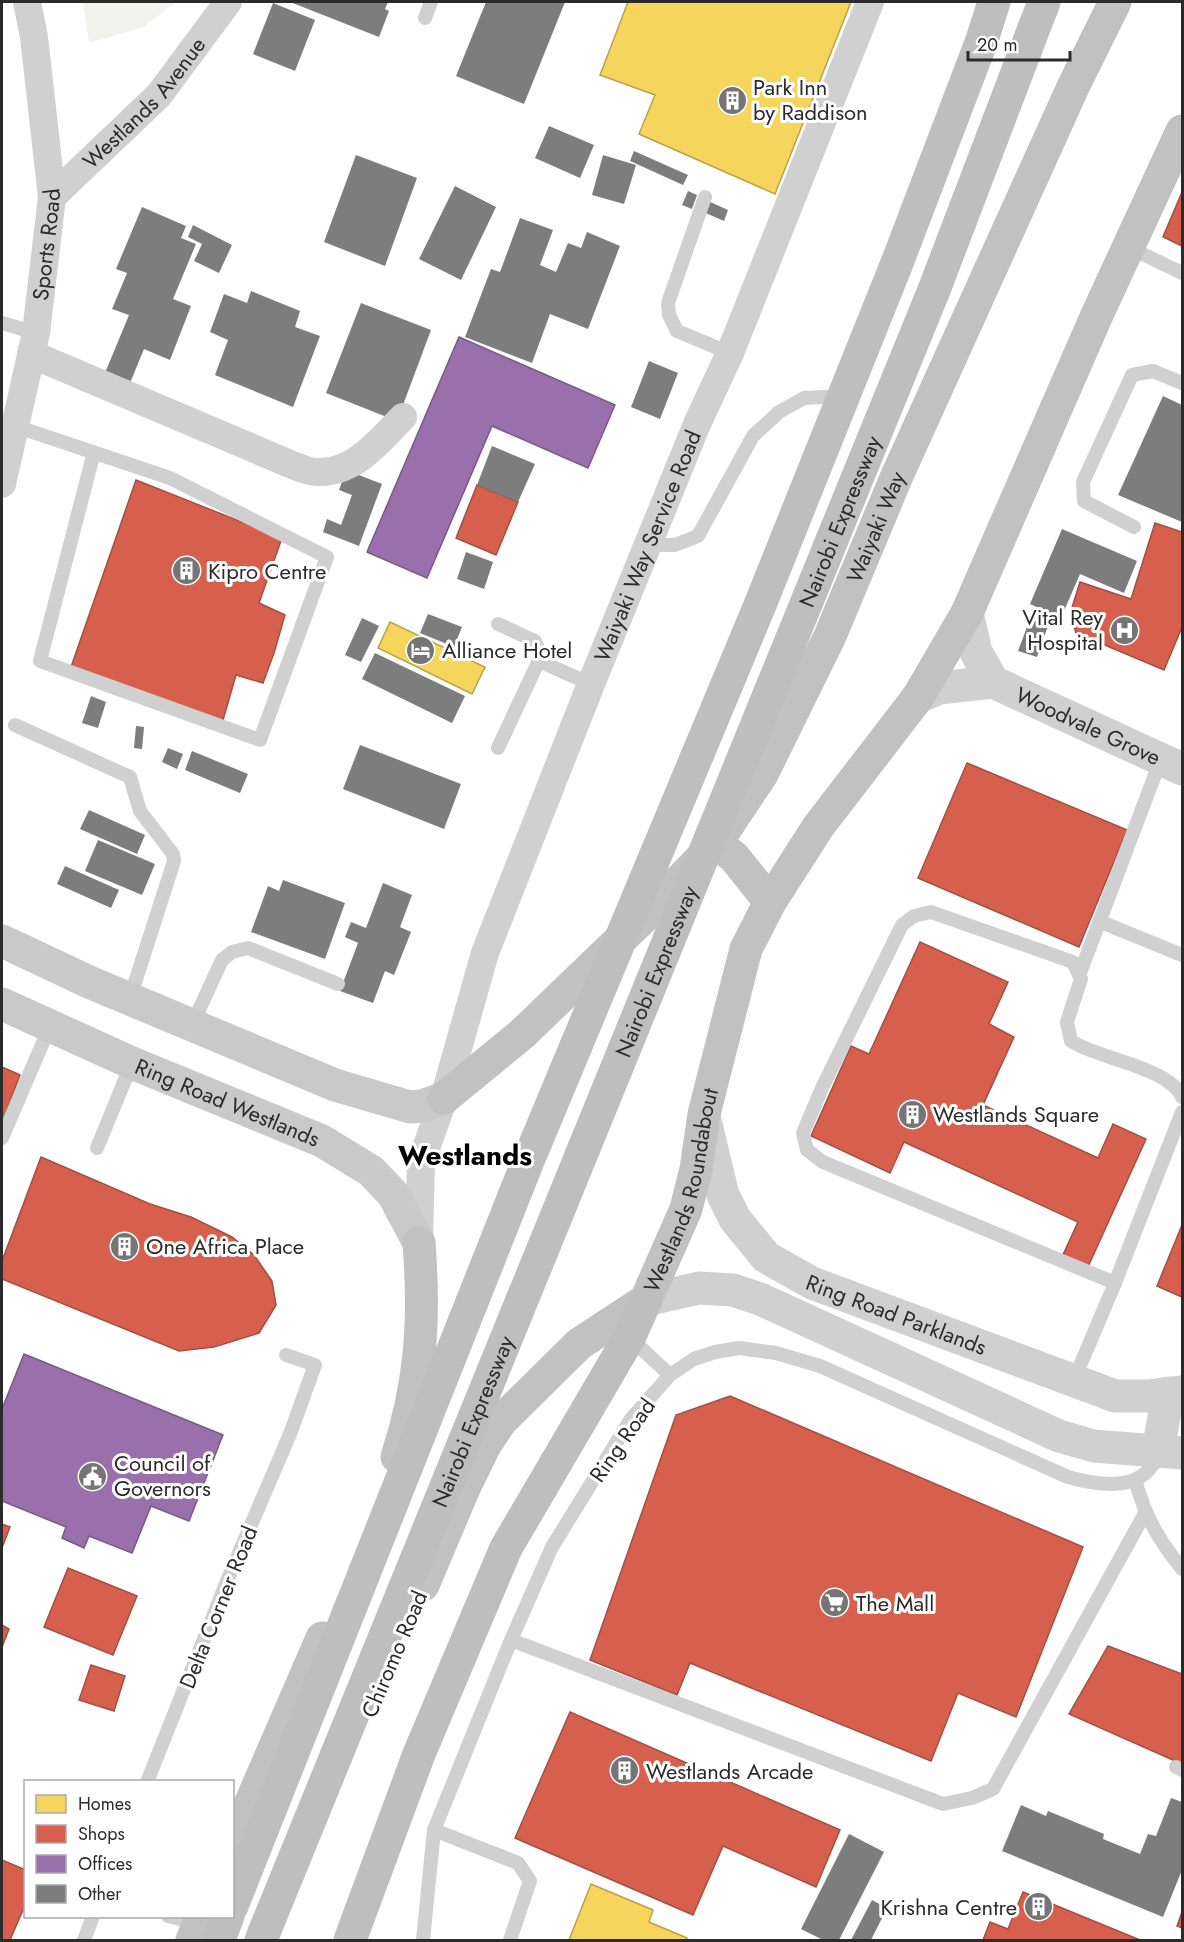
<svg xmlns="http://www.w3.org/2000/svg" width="1184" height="1942" font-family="Jost,sans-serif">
  <rect width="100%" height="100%" fill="#fff"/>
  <polygon fill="#f0f2eb" points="83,2 176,2 143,27 89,43"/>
  <g fill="#f6d55c" stroke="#b9a24d" stroke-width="1.5">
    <polygon points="628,2 851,2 775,194 639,134 655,95 600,75"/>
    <polygon points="390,622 485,667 472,694 378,648"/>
    <polygon points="591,1884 653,1910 649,1922 687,1938 686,1940 569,1940"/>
  </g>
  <g fill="#d6604d" stroke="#a35043" stroke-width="1.5">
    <polygon points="1182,192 1182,246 1163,237"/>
    <polygon points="136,480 282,538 259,603 285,615 274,653 263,683 236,675 223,720 71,667"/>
    <polygon points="477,485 518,502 496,555 456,538"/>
    <polygon points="1155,523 1182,532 1182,627 1164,670 1076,633 1070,614 1080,582 1131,599"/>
    <polygon points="967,763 1127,830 1079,947 918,878"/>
    <polygon points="920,942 1008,982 989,1024 1014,1037 983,1105 1098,1158 1113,1124 1146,1139 1087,1269 1062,1257 1078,1222 904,1142 890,1173 811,1136 851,1046 869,1054"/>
    <polygon points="2,1067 20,1075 2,1123"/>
    <polygon points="41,1157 150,1204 191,1217 232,1237 254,1255 272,1281 276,1305 259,1333 214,1347 179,1351 2,1279 2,1261"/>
    <polygon points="1182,1225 1182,1297 1157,1286"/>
    <polygon points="730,1396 1083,1547 1016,1717 958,1693 931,1761 690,1663 677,1695 590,1660 676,1415"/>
    <polygon points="2,1524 10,1527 2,1548"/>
    <polygon points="68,1568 137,1596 113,1655 44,1627"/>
    <polygon points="2,1625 9,1629 2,1647"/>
    <polygon points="1108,1646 1182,1674 1182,1764 1069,1714"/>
    <polygon points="91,1665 125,1676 114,1711 79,1700"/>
    <polygon points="570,1712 840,1830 816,1887 723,1846 693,1915 515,1838"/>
    <polygon points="2,1860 26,1870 26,1903 10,1940 2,1940"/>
    <polygon points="1023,1892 1140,1940 983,1940 990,1922 1008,1929"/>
    <polygon points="1182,1912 1182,1928 1177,1926"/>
  </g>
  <g fill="#9970ab" stroke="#785b85" stroke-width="1.5">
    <polygon points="459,337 615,405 588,468 492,426 427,578 367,552"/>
    <polygon points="24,1354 223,1435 189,1521 151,1506 132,1553 89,1536 84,1548 62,1538 66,1527 2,1501 2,1409"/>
  </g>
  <g fill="#7d7d7d">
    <polygon points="290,2 388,2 385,9 389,11 379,37"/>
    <polygon points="486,2 565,2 524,104 456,76"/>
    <polygon points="273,3 315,20 295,71 253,54"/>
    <polygon points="549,126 594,145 580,178 535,158"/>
    <polygon points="634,151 688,175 683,185 630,161"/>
    <polygon points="356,155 417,178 385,266 324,242"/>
    <polygon points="603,155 636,165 624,204 592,195"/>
    <polygon points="455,186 496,207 461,280 419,259"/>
    <polygon points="688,191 697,195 692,209 682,205"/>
    <polygon points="706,200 728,210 724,221 701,211"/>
    <polygon points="142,207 186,226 181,238 196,244 173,299 191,306 170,360 144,349 130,383 105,373 129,315 112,309 127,273 116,269"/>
    <polygon points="520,218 553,230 540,265 556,272 568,243 581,248 587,232 620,246 588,329 550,314 532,363 465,337 491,269 500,272"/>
    <polygon points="193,225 232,245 219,273 194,261 202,244 188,237"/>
    <polygon points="251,291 300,311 295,327 320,336 293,407 215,375 228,340 210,332 224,294 247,303"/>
    <polygon points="361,303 431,330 397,421 326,393"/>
    <polygon points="649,361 678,373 660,419 631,407"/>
    <polygon points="1163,396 1182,405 1182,522 1118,495"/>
    <polygon points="492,446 535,464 518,502 477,485"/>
    <polygon points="346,470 382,484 359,546 323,532 327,519 341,525 352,495 339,490"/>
    <polygon points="1062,529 1137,561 1124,593 1080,574 1061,618 1030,604"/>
    <polygon points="466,552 493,562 484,589 457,579"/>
    <polygon points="428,614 462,627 454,647 420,633"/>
    <polygon points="362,618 379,626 361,662 345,655"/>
    <polygon points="1030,619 1048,626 1037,657 1018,651"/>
    <polygon points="375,653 465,696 452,723 362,679"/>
    <polygon points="91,696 106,702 98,728 82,723"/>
    <polygon points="136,726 144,727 142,749 134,748"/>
    <polygon points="360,745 461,784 444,829 343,789"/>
    <polygon points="168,748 183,754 177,769 162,762"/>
    <polygon points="192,751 248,774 240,793 185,770"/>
    <polygon points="89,810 145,835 137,854 80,829"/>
    <polygon points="98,840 155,864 142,895 85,871"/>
    <polygon points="65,866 119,890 111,908 57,884"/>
    <polygon points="283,880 345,903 325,959 251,932 268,886 279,891"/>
    <polygon points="383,883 412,895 400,927 411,932 394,975 385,971 373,1003 340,991 358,943 345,937 351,922 366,928"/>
    <polygon points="1171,1798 1182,1802 1182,1870 1163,1917 1002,1851 1021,1805 1046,1816 1048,1811 1104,1834 1103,1839 1140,1854 1148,1834 1156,1836"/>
    <polygon points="849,1834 884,1852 839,1940 823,1940 801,1929"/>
    <polygon points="872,1900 887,1908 871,1940 851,1940"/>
  </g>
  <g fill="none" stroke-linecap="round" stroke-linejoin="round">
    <g stroke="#d0d0d0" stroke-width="14">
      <polyline points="425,18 431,2"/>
      <polyline points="705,197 668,303 669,315 677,331 730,353"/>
      <polyline points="1128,247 1182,273"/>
      <polyline points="2,323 36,333"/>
      <polyline points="15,426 170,478 327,557 260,740 40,661 94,452"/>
      <polyline points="1134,527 1084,501 1083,482 1132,375 1153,371 1182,383"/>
      <polyline points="648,545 675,545 698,536 753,436 779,412 804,398 842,396"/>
      <polyline points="539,661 591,684"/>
      <polyline points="15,725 130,777 140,811 173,854 174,861 130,998"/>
      <polyline points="498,748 541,656 535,641 498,624"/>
      <polyline points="1101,922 1182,955"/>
      <polyline points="1080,973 1161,759"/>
      <polyline points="192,1025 222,960 232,952 248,948 338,984"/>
      <polyline points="2,1138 50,1026"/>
      <polyline points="97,1148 132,1063"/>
      <path d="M1115 1283 823 1162 807 1150 803 1133 822 1088 902 925 914 916 931 912 1073 962 1081 979 1067 1022 1071 1041C1098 1059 1169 1067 1182 1097"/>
      <polyline points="630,1338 670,1375"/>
      <polyline points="1074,1380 1115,1283 1182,1112"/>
      <path d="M1135 1480C1146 1518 1158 1539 1182 1569"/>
      <polyline points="511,1640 943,1804 972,1798 993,1789 1145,1513"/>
      <polyline points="1176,1767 1182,1770"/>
      <polyline points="147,1782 227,1581 290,1434 315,1365 286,1355"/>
      <polyline points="434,1830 518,1863 530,1881 510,1940"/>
      <polyline points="168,1916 199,1924"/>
      <polyline points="84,1940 93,1916"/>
      <path d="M423 1940 434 1830 511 1640 552 1547 631 1419 670 1375 694 1359 715 1352 739 1348 776 1353 820 1366 1068 1477C1100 1486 1147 1493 1158 1452"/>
    </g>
    <g stroke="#d0d0d0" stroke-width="28">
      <path id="s1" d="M52 197 159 95 228 2"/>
      <path d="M31 354 290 464C298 467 308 472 317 472 354 474 379 441 403 417"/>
      <path id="s2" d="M2 484 36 333 52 197 34 37 27 2"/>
      <path id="s3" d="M419 1243 421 1162 444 1098 485 953 591 684 697 424 730 353 870 2"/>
    </g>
    <g stroke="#d0d0d0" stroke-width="33">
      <polyline points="967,613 976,652 993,682"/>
      <path id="s4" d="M918 697 939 688 993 682 1182 769"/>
      <path id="s5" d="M704 1116 723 1195 735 1219 766 1257 812 1283 1115 1396H1149L1182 1392"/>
      <polyline points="646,1300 699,1288 733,1290 760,1299 1059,1436 1094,1446 1182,1453"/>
      <polyline points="1158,1452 1168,1393"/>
    </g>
    <g stroke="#c9c9c9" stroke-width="33">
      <polyline points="2,941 89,982 335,1085 410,1107 422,1106 444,1098"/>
      <path id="s6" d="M2 1004 132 1063 322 1141 371 1171 393 1194 419 1243"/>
    </g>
    <g stroke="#c1c1c1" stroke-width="33">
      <polyline points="716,843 734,857 770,902"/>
      <path id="s7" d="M444 1098 522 1034 650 911 716 843 762 774 830 636 896 478 1073 87 1115 2"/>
      <path d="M397 1457C421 1384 425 1320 419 1243"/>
      <path id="s8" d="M423 1585 464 1488 485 1445 501 1421 579 1344 646 1300 686 1209 696 1169 704 1114 746 949 770 902 818 827 918 697 967 613 1096 317 1182 131"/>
      <polyline points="232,1846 322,1638"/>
      <polyline points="192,1940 202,1916"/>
    </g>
    <g stroke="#bebebe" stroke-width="33">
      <polyline points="934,290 1044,2"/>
      <polyline points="219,1940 228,1916"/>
      <polyline points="350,1940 419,1754 506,1548 629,1338 646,1300"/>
    </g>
    <g stroke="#bebebe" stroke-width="33">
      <polyline points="232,1906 528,1161 760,605 897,263 982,40 994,2"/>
      <path id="s9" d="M261 1940 934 290"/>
    </g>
  </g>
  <defs>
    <symbol id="building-disc" viewBox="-11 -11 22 22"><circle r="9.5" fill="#757575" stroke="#fff"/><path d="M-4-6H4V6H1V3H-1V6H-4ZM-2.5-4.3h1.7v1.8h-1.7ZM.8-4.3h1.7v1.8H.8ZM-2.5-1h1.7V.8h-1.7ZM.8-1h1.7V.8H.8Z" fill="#fff"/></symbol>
    <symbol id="hospital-disc" viewBox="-11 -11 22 22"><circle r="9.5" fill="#757575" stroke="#fff"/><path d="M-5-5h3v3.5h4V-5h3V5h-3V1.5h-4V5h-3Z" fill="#fff"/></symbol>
    <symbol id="hotel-disc" viewBox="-11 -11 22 22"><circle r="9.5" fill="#757575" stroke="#fff"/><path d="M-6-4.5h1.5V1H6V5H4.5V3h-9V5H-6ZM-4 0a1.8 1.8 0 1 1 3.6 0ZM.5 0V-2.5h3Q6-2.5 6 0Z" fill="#fff"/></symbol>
    <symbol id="civic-disc" viewBox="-11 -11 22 22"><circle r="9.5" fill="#757575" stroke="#fff"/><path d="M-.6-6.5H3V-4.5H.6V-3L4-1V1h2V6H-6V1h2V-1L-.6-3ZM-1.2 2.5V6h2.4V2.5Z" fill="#fff"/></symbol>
    <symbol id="supermarket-disc" viewBox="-11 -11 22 22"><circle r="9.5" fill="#757575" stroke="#fff"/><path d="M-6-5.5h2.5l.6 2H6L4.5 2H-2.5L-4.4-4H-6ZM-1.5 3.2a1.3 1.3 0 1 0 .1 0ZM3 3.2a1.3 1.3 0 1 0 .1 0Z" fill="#fff"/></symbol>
  </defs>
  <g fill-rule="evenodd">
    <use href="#building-disc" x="716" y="84" width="33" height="33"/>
    <use href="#building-disc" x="170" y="554" width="33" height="33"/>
    <use href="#hospital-disc" x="1108" y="614" width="33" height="33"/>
    <use href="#hotel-disc" x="404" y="634" width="33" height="33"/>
    <use href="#building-disc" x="896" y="1098" width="33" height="33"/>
    <use href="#building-disc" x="108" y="1230" width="33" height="33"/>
    <use href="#civic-disc" x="76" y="1460" width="33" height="33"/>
    <use href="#supermarket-disc" x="818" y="1586" width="33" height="33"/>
    <use href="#building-disc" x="608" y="1754" width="33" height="33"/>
    <use href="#building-disc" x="1022" y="1890" width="33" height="33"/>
  </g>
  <g text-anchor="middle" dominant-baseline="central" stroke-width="6" stroke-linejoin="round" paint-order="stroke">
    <g font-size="22" fill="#2b2b2b" stroke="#fff" text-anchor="start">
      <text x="753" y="87">Park Inn<tspan x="753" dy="25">by Raddison</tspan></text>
      <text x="208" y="571">Kipro Centre</text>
      <text x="1103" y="617" text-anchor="end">Vital Rey<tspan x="1103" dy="25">Hospital</tspan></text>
      <text x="442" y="650">Alliance Hotel</text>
      <text x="933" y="1114">Westlands Square</text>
      <text x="146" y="1246">One Africa Place</text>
      <text x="114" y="1463">Council of<tspan x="114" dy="25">Governors</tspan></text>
      <text x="856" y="1603">The Mall</text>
      <text x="646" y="1771">Westlands Arcade</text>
      <text x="1017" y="1907" text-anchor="end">Krishna Centre</text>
    </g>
    <g font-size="22" fill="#2b2b2b" stroke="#fff">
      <text stroke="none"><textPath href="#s1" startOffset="132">Westlands Avenue</textPath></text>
      <text stroke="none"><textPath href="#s2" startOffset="244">Sports Road</textPath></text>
      <text stroke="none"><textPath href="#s9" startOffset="1532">Nairobi Expressway</textPath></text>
      <text stroke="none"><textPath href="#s7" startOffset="728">Waiyaki Way</textPath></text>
      <text stroke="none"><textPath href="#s3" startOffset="738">Waiyaki Way Service Road</textPath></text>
      <text stroke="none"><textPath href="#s4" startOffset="182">Woodvale Grove</textPath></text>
      <text stroke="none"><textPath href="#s9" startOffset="1046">Nairobi Expressway</textPath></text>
      <text stroke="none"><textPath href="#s6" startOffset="246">Ring Road Westlands</textPath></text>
      <text stroke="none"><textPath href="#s8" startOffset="488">Westlands Roundabout</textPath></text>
      <text stroke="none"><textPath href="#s5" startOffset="300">Ring Road Parklands</textPath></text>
      <text stroke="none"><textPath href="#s9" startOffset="560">Nairobi Expressway</textPath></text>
      <text transform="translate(622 1440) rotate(-55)">Ring Road</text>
      <text transform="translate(218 1607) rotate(-68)">Delta Corner Road</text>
      <text transform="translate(394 1654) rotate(-67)">Chiromo Road</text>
    </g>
    <g font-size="28" font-weight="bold" fill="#000" stroke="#fff">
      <text x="465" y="1155">Westlands</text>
    </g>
  </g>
  <rect width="1184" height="1942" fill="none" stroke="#2b2b2b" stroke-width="6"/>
  <rect x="24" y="1780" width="210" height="138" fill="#ffffff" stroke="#aaaaaa" stroke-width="1.5"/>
  <rect x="36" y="1795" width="30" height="18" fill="#f6d55c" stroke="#aaaaaa" stroke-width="1.5"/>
  <text x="78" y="1810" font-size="18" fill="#2b2b2b">Homes</text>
  <rect x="36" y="1825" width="30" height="18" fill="#d6604d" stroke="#aaaaaa" stroke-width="1.5"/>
  <text x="78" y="1840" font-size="18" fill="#2b2b2b">Shops</text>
  <rect x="36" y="1855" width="30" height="18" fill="#9970ab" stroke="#aaaaaa" stroke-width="1.5"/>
  <text x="78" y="1870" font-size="18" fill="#2b2b2b">Offices</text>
  <rect x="36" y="1885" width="30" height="18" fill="#7d7d7d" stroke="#aaaaaa" stroke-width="1.5"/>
  <text x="78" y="1900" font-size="18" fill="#2b2b2b">Other</text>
  <path d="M968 51v9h102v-9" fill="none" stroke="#2b2b2b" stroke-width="3"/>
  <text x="977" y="51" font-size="18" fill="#2b2b2b" stroke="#ffffff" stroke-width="4.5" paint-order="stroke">20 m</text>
</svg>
